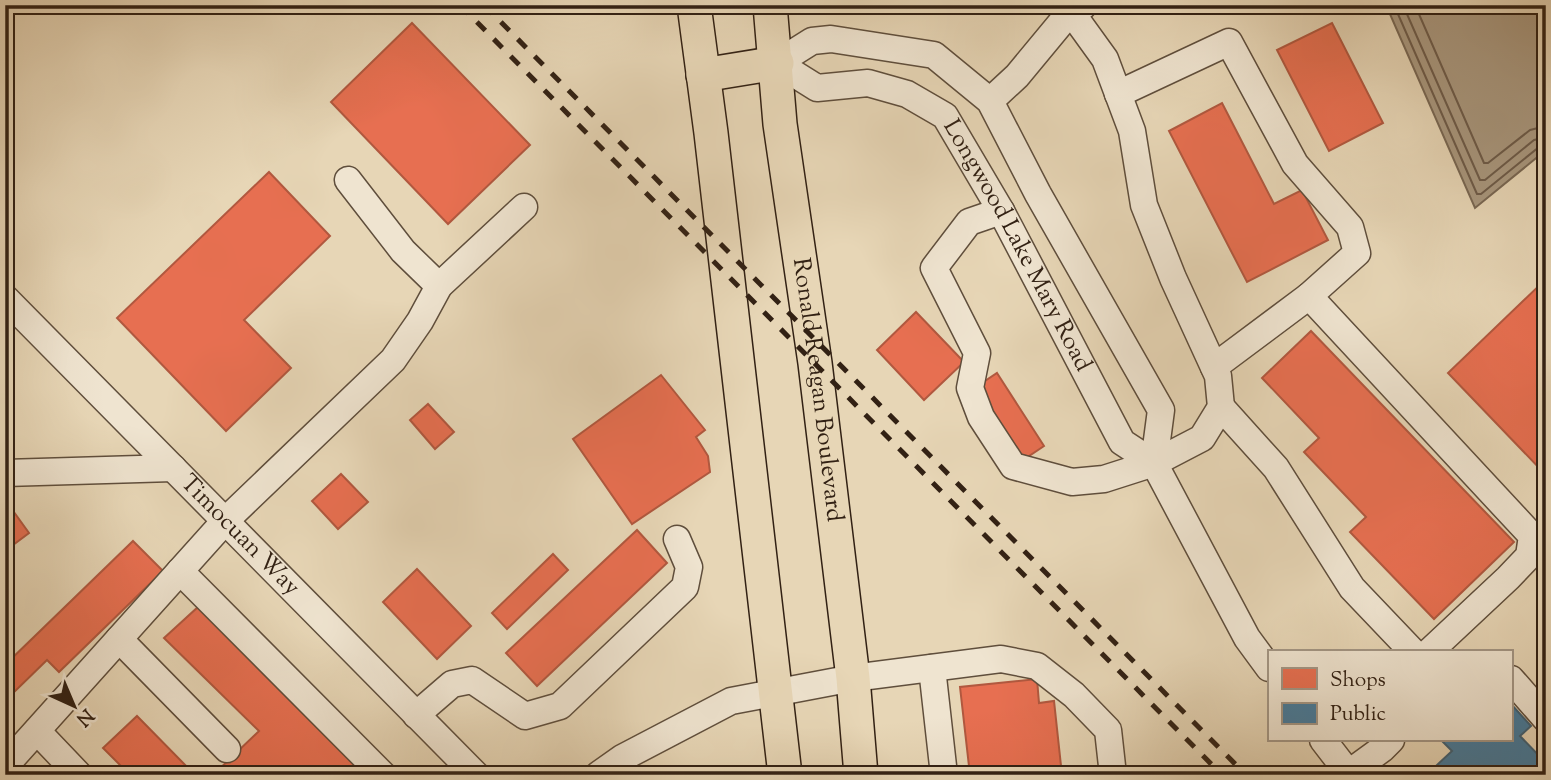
<svg xmlns="http://www.w3.org/2000/svg" width="1551" height="780" font-family="'Sorts Mill Goudy',serif">
  <rect width="100%" height="100%" fill="#e7d6b6"/>
  <filter id="stains"><feTurbulence type="fractalNoise" baseFrequency=".00286" numOctaves="4"/><feColorMatrix values="0 0 0 0 .2 0 0 0 0 .09 0 0 0 0 .02 0 0 0 .5 -.17"/></filter>
  <radialGradient id="worn" r=".72"><stop offset=".6" stop-color="#630" stop-opacity="0"/><stop offset="1" stop-color="#630" stop-opacity=".3"/></radialGradient>
  <polygon fill="#a9987f" stroke="#796854" stroke-width="2" points="1386,5 1546,5 1546,150 1475,208"/>
  <g fill="#e76f51" stroke="#b1583f" stroke-width="2">
    <polygon points="412,23 530,145 448,224 331,102"/>
    <polygon points="1332,23 1383,123 1329,151 1277,50"/>
    <polygon points="1222,103 1274,204 1302,190 1328,240 1247,282 1169,131"/>
    <polygon points="269,172 330,236 244,320 291,368 226,431 117,318"/>
    <polygon points="1546,279 1546,471 1544,473 1448,373"/>
    <polygon points="916,312 964,362 924,400 877,350"/>
    <polygon points="1311,331 1514,542 1434,619 1350,532 1366,517 1304,452 1319,438 1262,378"/>
    <polygon points="997,373 1044,446 1023,460 976,387"/>
    <polygon points="661,375 705,430 696,437 708,456 710,472 632,524 573,439"/>
    <polygon points="428,404 454,432 435,449 410,420"/>
    <polygon points="341,474 368,502 338,529 312,501"/>
    <polygon points="11,508 29,533 5,551 5,512"/>
    <polygon points="637,530 667,563 537,686 506,653"/>
    <polygon points="133,541 163,571 59,672 47,660 5,701 5,665"/>
    <polygon points="553,554 568,570 507,629 492,613"/>
    <polygon points="417,569 471,626 437,659 383,602"/>
    <polygon points="198,607 365,775 213,775 259,731 164,638"/>
    <polygon points="1037,679 1039,703 1054,701 1062,775 970,775 960,687"/>
    <polygon points="137,716 195,775 130,775 103,748"/>
  </g>
  <polygon fill="#457b9d" stroke="#3f6074" stroke-width="2" points="1511,704 1531,726 1520,736 1546,763 1546,775 1446,775 1437,765 1452,751 1441,740 1511,740"/>
  <g fill="none" stroke-linecap="round" stroke-linejoin="round">
    <g stroke="#6e5c4a" stroke-width="2">
      <polyline points="1394,5 1477,194 1481,194 1539,147 1546,145"/>
      <polyline points="1403,5 1480,180 1485,180 1534,140 1546,137"/>
      <polyline points="1415,5 1484,163 1488,163 1530,130 1546,126"/>
    </g>
    <defs>
      <g id="minor">
        <polyline points="1118,94 1229,42 1295,164 1350,227 1357,253 1309,296 1532,536 1529,556 1508,578 1429,652"/>
        <polyline points="990,101 1017,76 1070,12 1083,6"/>
        <polyline points="348,180 403,251 439,286"/>
        <polyline points="1001,211 969,222 934,268 977,353 970,388 981,417 1013,466 1072,482 1104,479 1154,463 1202,438 1221,407 1218,376 1173,278 1144,205 1132,131 1105,59 1066,5"/>
        <path id="s1" d="M5 298 476 775"/>
        <polyline points="1214,367 1309,296"/>
        <polyline points="1221,407 1276,468 1352,588 1413,652"/>
        <path id="s2" d="M1154 463 1161 410 1038 194 990 101 934 55 831 39 812 41 777 63 817 88 868 83 907 94 945 116 1001 211 1122 442 1154 463 1247 638 1269 668"/>
        <polyline points="5,473 173,468"/>
        <polyline points="180,571 383,775"/>
        <polyline points="119,639 227,749"/>
        <polyline points="932,668 944,775"/>
        <polyline points="1511,679 1546,719"/>
        <polyline points="416,715 452,684 472,680 525,716 560,706 685,587 689,567 677,539"/>
        <polyline points="37,731 79,775"/>
        <polyline points="1323,740 1350,775"/>
        <polyline points="5,766 225,521 393,360 420,321 439,286 524,207"/>
        <polyline points="1349,773 1382,749 1391,740"/>
        <polyline points="598,775 622,758 731,701 853,678 1001,659 1037,666 1074,695 1108,730 1113,775"/>
      </g>
      <g id="major">
        <polyline points="694,5 711,133 785,775"/>
        <path id="s3" d="M770 5 780 124 815 363 853 678 861 775"/>
        <polyline points="703,75 777,63"/>
      </g>
    </defs>
    <use href="#minor" stroke="#5f4e3c" stroke-width="29"/>
    <use href="#major" stroke="#322114" stroke-width="36"/>
    <use href="#minor" stroke="#efe4d0" stroke-width="26"/>
    <use href="#major" stroke="#e7d6b6" stroke-width="33"/>
    <g stroke="#322114" stroke-width="5" stroke-dasharray="12 12" stroke-linecap="butt">
      <polyline points="460,5 1222,775"/>
      <polyline points="484,5 1246,775"/>
    </g>
  </g>
  <g text-anchor="middle" dominant-baseline="central" stroke-width="7" stroke-linejoin="round" paint-order="stroke">
    <g font-size="24" fill="#322114" stroke="#efe4d0">
      <text stroke="none"><textPath href="#s2" startOffset="975">Longwood Lake Mary Road</textPath></text>
      <text stroke="none"><textPath href="#s3" startOffset="388">Ronald Reagan Boulevard</textPath></text>
      <text stroke="none"><textPath href="#s1" startOffset="334">Timocuan Way</textPath></text>
    </g>
  </g>
  <rect width="1551" height="780" fill="none" stroke="#e7d6b6" stroke-width="28"/>
  <rect x="7" y="7" width="1537" height="766" fill="none" stroke="#322114" stroke-width="3.5"/>
  <rect x="14" y="14" width="1523" height="752" fill="none" stroke="#322114" stroke-width="2"/>
  <rect x="1268" y="650" width="245" height="91" fill="#efe4d0" stroke="#a39685" stroke-width="2"/>
  <rect x="1282" y="668" width="35" height="21" fill="#e76f51" stroke="#a39685" stroke-width="2"/>
  <text x="1330" y="686" font-size="21" fill="#322114">Shops</text>
  <rect x="1282" y="703" width="35" height="21" fill="#457b9d" stroke="#a39685" stroke-width="2"/>
  <text x="1330" y="720" font-size="21" fill="#322114">Public</text>
  <g transform="translate(74 706) rotate(136)" stroke="#efe4d0" stroke-width="5" paint-order="stroke">
  <path d="M0-5L12 26L0 18L-12 26Z" fill="#322114"/>
  <text y="-10" font-size="19" font-weight="bold" text-anchor="middle" fill="#322114">N</text>
  </g>
  <rect width="100%" height="100%" filter="url(#stains)"/>
  <rect width="100%" height="100%" fill="url(#worn)"/>
</svg>
